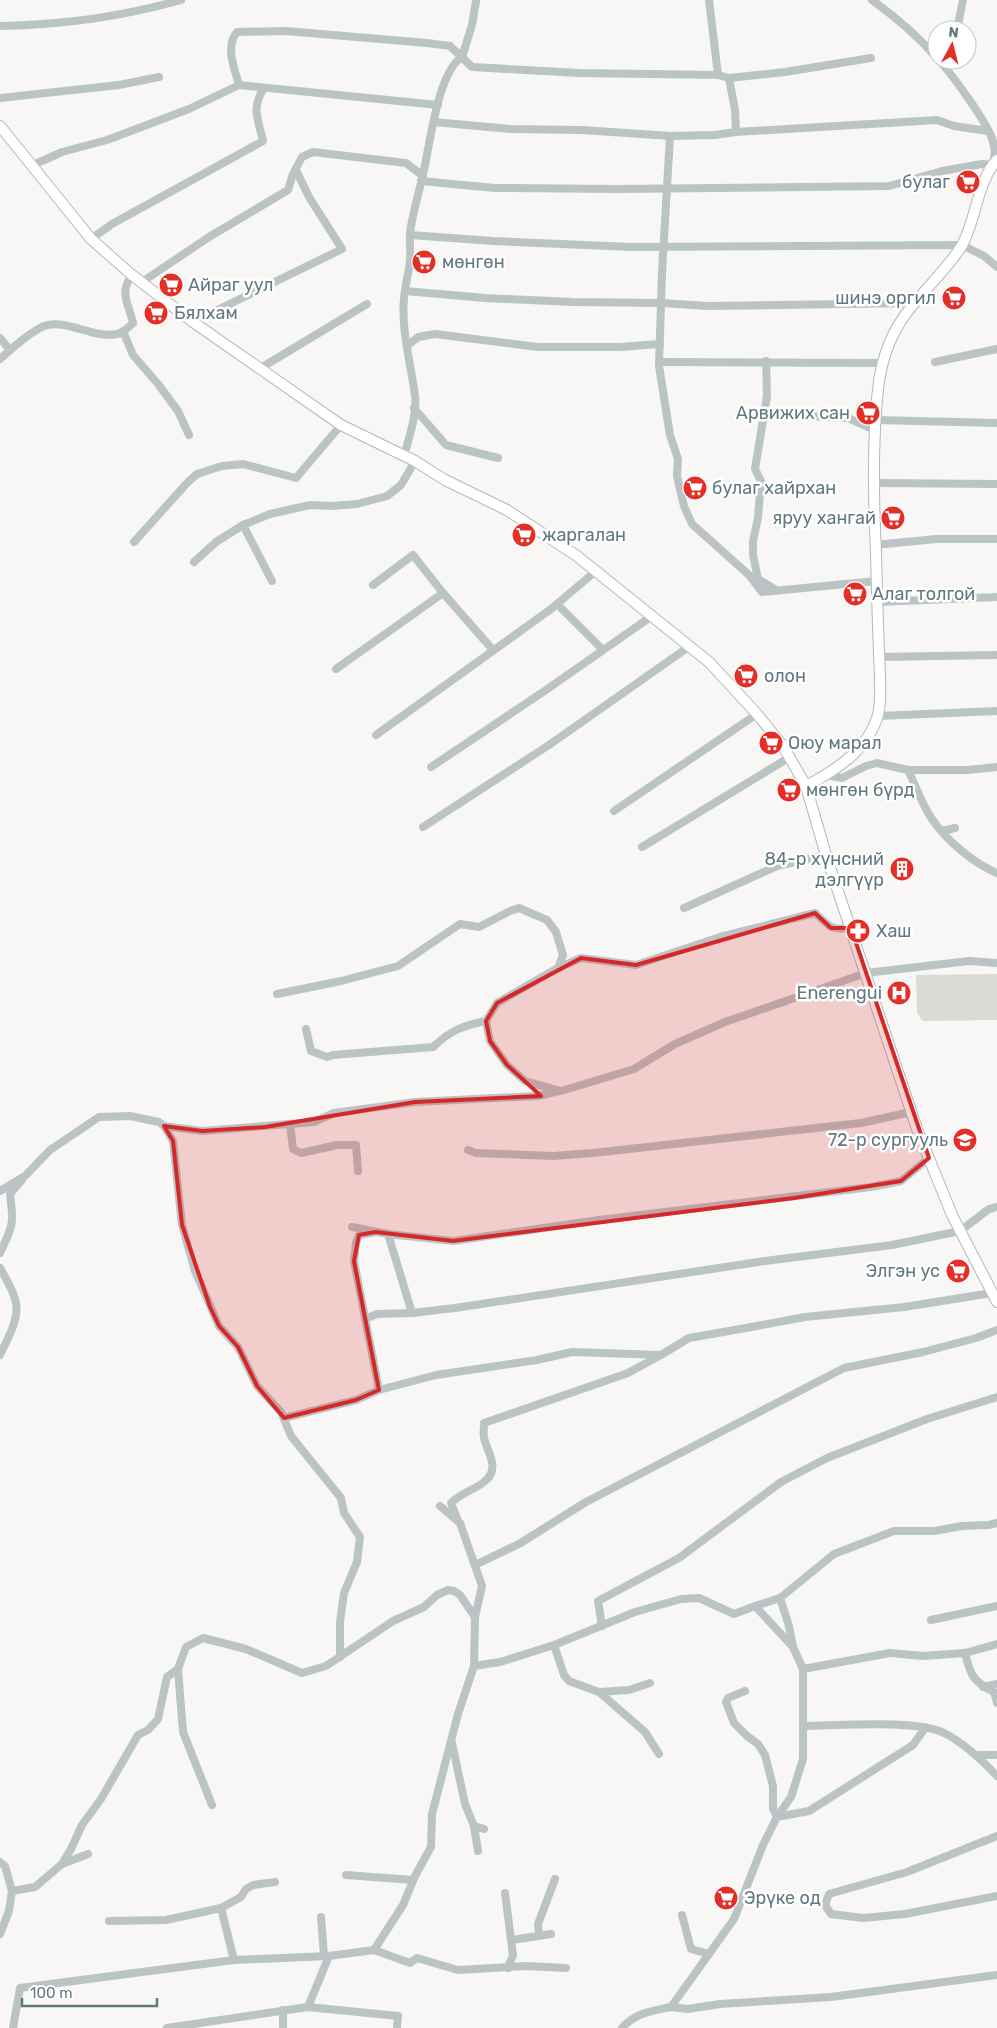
<svg xmlns="http://www.w3.org/2000/svg" width="997" height="2028" font-family="Rubik,sans-serif">
  <rect width="100%" height="100%" fill="#f8f7f5"/>
  <polygon fill="#d8dcd4" points="997,974 997,1020 923,1021 917,1013 916,975"/>
  <g fill="none" stroke-linecap="round" stroke-linejoin="round">
    <defs>
      <g id="secondary">
        <polyline points="0,126 91,239 132,275 193,322 341,425 415,461 445,480 507,510 577,556 709,662 757,714 783,746 806,786 826,855 917,1129 952,1215 997,1302"/>
        <path d="M806 786C838 769 872 747 879 710 881 698 880 686 880 675 878 634 877 594 876 553 874 512 873 470 875 429 877 395 878 364 894 333 911 300 941 278 961 247 976 222 977 181 997 160"/>
      </g>
    </defs>
    <use href="#secondary" stroke="#b0b9bc" stroke-width="12"/>
    <g stroke="#bbc3c5" stroke-width="8">
      <polyline points="709,0 718,75"/>
      <path d="M872 0C897 18 916 34 937 58"/>
      <path d="M0 26C62 25 121 17 181 0"/>
      <polyline points="957,30 963,0"/>
      <polyline points="729,78 735,110 736,132 937,120 954,126 988,131"/>
      <path d="M239 85C234 67 225 47 237 32L286 31 427 43 450 46 472 67 579 73 718 75 729 78 785 72 871 58"/>
      <polyline points="0,98 119,85 159,77"/>
      <polyline points="434,122 510,129 582,130 670,136 715,135 736,132"/>
      <polyline points="670,136 662,273 659,366 670,435 678,459 677,476 684,506 692,524 749,575 762,592 877,581"/>
      <polyline points="31,166 62,152 107,140 189,109 239,85 438,105"/>
      <path d="M421 181 495 188 617 189 889 186 942 171 982 164 992 165C995 157 996 151 993 142 989 124 952 75 939 60"/>
      <polyline points="410,235 493,241 632,247 962,245 984,256 997,267"/>
      <path d="M91 239 112 224 263 141C258 119 251 108 264 88"/>
      <polyline points="142,282 209,237 288,190 293,174 302,157 313,152 406,163 423,176"/>
      <polyline points="405,291 485,298 572,302 661,303 708,306 914,303"/>
      <polyline points="193,322 342,249 309,197 296,170"/>
      <polyline points="123,331 133,355 158,384 178,411 189,435"/>
      <polyline points="0,338 10,350"/>
      <polyline points="407,346 418,337 435,334 538,347 620,347 660,344"/>
      <path d="M0 359C10 350 32 331 44 326 66 318 93 339 117 334 123 333 129 327 133 323 128 302 119 293 132 275"/>
      <polyline points="766,361 767,396 755,469 761,481 758,518 753,541 753,555 758,579 776,590"/>
      <polyline points="659,362 882,363"/>
      <polyline points="935,362 997,349"/>
      <polyline points="259,369 367,304"/>
      <polyline points="414,408 446,445 498,458"/>
      <polyline points="763,414 848,418 875,430"/>
      <polyline points="876,420 997,423"/>
      <path d="M404 456C409 437 417 416 415 396 411 364 401 331 404 298 405 285 409 273 410 260 411 251 409 242 410 234 412 213 419 194 423 174 430 146 437 73 462 57L472 25 476 1"/>
      <polyline points="874,483 997,484"/>
      <polyline points="243,525 272,581"/>
      <polyline points="134,542 187,483 197,474 222,466 243,464 296,478 341,425"/>
      <polyline points="875,545 936,539 997,539"/>
      <polyline points="194,562 216,542 243,525 270,514 310,505 331,506 357,504 387,496 401,485 415,461"/>
      <polyline points="373,585 413,555 443,593 493,650"/>
      <polyline points="878,602 997,597"/>
      <polyline points="557,604 603,650"/>
      <polyline points="879,657 997,655"/>
      <polyline points="336,669 443,593"/>
      <polyline points="877,716 997,711"/>
      <polyline points="376,735 551,609 596,571"/>
      <polyline points="431,767 543,692 652,616"/>
      <path d="M908 770C916 786 922 805 932 819 946 840 973 863 997 873"/>
      <polyline points="827,775 842,778 866,766 877,763 908,770 967,770 997,767"/>
      <polyline points="614,811 757,714"/>
      <polyline points="423,827 549,745 690,646"/>
      <polyline points="942,831 955,828"/>
      <polyline points="642,847 790,757"/>
      <polyline points="684,908 777,866 826,855"/>
      <path d="M558 968 581 958 636 965 720 937 815 913C829 926 831 931 851 928"/>
      <polyline points="277,994 341,981 398,966 460,924 479,927 510,911 519,908 547,920 556,932 563,955 558,968 497,1003 486,1021 490,1041 507,1065 525,1081 561,1091 634,1069 675,1044 725,1022 866,973 969,961 997,963"/>
      <path d="M306 1029 311 1051 327 1057 333 1055 433 1047C451 1030 462 1026 486 1021"/>
      <polyline points="290,1124 293,1149 301,1153 337,1145 356,1145 358,1171"/>
      <polyline points="164,1126 173,1141 182,1225 195,1271 219,1326 238,1347 257,1386 281,1412 291,1436 341,1498 344,1513 360,1537 357,1562 344,1593 340,1622 340,1657"/>
      <polyline points="468,1150 476,1153 553,1156 593,1153 861,1123 911,1112"/>
      <polyline points="0,1191 25,1176 50,1150 99,1117 130,1116 159,1122 164,1126 202,1131 314,1122 334,1113 415,1102 538,1096 559,1091"/>
      <polyline points="352,1227 388,1234 453,1241 599,1220 871,1187 901,1181 929,1158"/>
      <polyline points="375,1232 359,1235 356,1243 354,1261 379,1390 436,1375 537,1360 572,1352 661,1355 689,1338 746,1328 805,1317 904,1307 992,1293"/>
      <polyline points="388,1234 412,1313"/>
      <path d="M0 1253C13 1226 14 1224 10 1194L22 1180"/>
      <path d="M0 1268C6 1279 14 1291 16 1303 19 1320 7 1340 0 1355"/>
      <polyline points="365,1319 377,1314 412,1313 455,1308 765,1261 892,1245 960,1231 989,1209 997,1207"/>
      <polyline points="284,1418 356,1400 379,1390"/>
      <path d="M457 1518 451 1503C461 1493 474 1490 484 1482 501 1469 488 1454 484 1438 483 1434 484 1428 484 1423L628 1373 659 1356"/>
      <polyline points="475,1565 519,1544 586,1502 844,1368 923,1352 976,1338 997,1330"/>
      <polyline points="780,1598 789,1626 793,1647"/>
      <polyline points="755,1606 780,1598 834,1554 894,1531 934,1531 962,1526 989,1525 997,1523"/>
      <polyline points="931,1620 997,1606"/>
      <polyline points="602,1626 598,1601 679,1558 781,1482 827,1458 927,1419 997,1397"/>
      <polyline points="554,1645 564,1675 569,1681 599,1692 645,1732 659,1754"/>
      <path d="M965 1653C970 1674 973 1682 994 1692L997 1703"/>
      <path d="M474 1666 500 1662 554 1645 635 1612 681 1599 699 1598 734 1614 755 1606 793 1647 803 1669V1759L791 1797 777 1817 763 1845 734 1919 671 2007C652 2011 635 2013 622 2028"/>
      <polyline points="803,1669 890,1653 923,1656 965,1653 997,1644"/>
      <polyline points="983,1687 997,1684"/>
      <polyline points="745,1691 728,1698 726,1702 734,1723 747,1736 758,1744 765,1755 773,1786 773,1809 777,1817 809,1811 913,1745 925,1728"/>
      <polyline points="599,1692 629,1690 650,1683"/>
      <path d="M803 1726C836 1726 916 1719 944 1733 964 1743 981 1759 997 1776"/>
      <polyline points="452,1743 465,1804 474,1826 484,1829"/>
      <polyline points="978,1755 997,1755"/>
      <polyline points="212,1805 183,1732 178,1669 186,1647 203,1638 246,1649 302,1673 326,1666 393,1621 424,1607 437,1595 448,1590 454,1591 460,1595 475,1617"/>
      <polyline points="474,1826 478,1851"/>
      <polyline points="997,1836 907,1872 829,1894 825,1905 831,1914 863,1918 905,1914 997,1896"/>
      <polyline points="0,1862 5,1866 12,1891"/>
      <polyline points="62,1864 88,1854"/>
      <polyline points="346,1875 413,1880"/>
      <polyline points="505,1893 513,1955 508,1968"/>
      <polyline points="221,1908 241,1897 246,1889 253,1885 275,1882"/>
      <polyline points="682,1915 691,1949 709,1954"/>
      <polyline points="321,1917 324,1956"/>
      <polyline points="109,1921 166,1920 221,1908 234,1960"/>
      <polyline points="0,1934 9,1911 12,1891 35,1887 62,1864 71,1849 82,1825 101,1799 138,1735 148,1730 158,1719 167,1677 178,1669"/>
      <polyline points="539,1935 538,1924 555,1879"/>
      <polyline points="512,1940 551,1934"/>
      <polyline points="374,1950 403,1905 415,1876 431,1847 432,1814 458,1714 474,1666 475,1617 482,1586 460,1523 440,1506"/>
      <polyline points="308,2007 329,1956"/>
      <polyline points="671,2007 688,2009 720,2004 831,1997 997,1975"/>
      <polyline points="13,2028 20,1988 234,1960 329,1956 374,1950 410,1963 417,1958 458,1970 527,1966 566,1968"/>
      <polyline points="167,2028 308,2007 398,2016 397,2028"/>
      <polyline points="283,2028 283,2010"/>
    </g>
    <use href="#secondary" stroke="#fff" stroke-width="10"/>
  </g>
  <path fill="#d62828" fill-opacity="0.2" stroke="#d62828" stroke-width="4" stroke-linejoin="round" d="M815 913 831 928H851L929 1158 901 1181 794 1198 453 1241 375 1232 359 1235 354 1261 379 1390 356 1400 284 1418 257 1386 238 1347 219 1326 210 1307 182 1225 173 1141 164 1126 202 1131 265 1127 415 1102 541 1096 507 1065 490 1041 486 1021 497 1003 581 958 636 965Z"/>
  <defs>
    <symbol id="supermarket-disc" viewBox="-11 -11 22 22"><circle r="9.5" fill="#e42f28" stroke="#fff"/><path d="M-6-5.5h2.5l.6 2H6L4.5 2H-2.5L-4.4-4H-6ZM-1.5 3.2a1.3 1.3 0 1 0 .1 0ZM3 3.2a1.3 1.3 0 1 0 .1 0Z" fill="#fff"/></symbol>
    <symbol id="building-disc" viewBox="-11 -11 22 22"><circle r="9.5" fill="#e42f28" stroke="#fff"/><path d="M-4-6H4V6H1V3H-1V6H-4ZM-2.5-4.3h1.7v1.8h-1.7ZM.8-4.3h1.7v1.8H.8ZM-2.5-1h1.7V.8h-1.7ZM.8-1h1.7V.8H.8Z" fill="#fff"/></symbol>
    <symbol id="pharmacy-disc" viewBox="-11 -11 22 22"><circle r="9.5" fill="#e42f28" stroke="#fff"/><path d="M-2-6h4v4h4v4h-4v4h-4v-4h-4v-4h4Z" fill="#fff"/></symbol>
    <symbol id="hospital-disc" viewBox="-11 -11 22 22"><circle r="9.5" fill="#e42f28" stroke="#fff"/><path d="M-5-5h3v3.5h4V-5h3V5h-3V1.5h-4V5h-3Z" fill="#fff"/></symbol>
    <symbol id="school-disc" viewBox="-11 -11 22 22"><circle r="9.5" fill="#e42f28" stroke="#fff"/><path d="M0-5L7-2L0 1L-7-2ZM-4 1L0 2.5L4 1V4Q0 6-4 4Z" fill="#fff"/></symbol>
  </defs>
  <g fill-rule="evenodd">
    <use href="#supermarket-disc" x="954" y="168" width="28" height="28"/>
    <use href="#supermarket-disc" x="410" y="248" width="28" height="28"/>
    <use href="#supermarket-disc" x="157" y="271" width="28" height="28"/>
    <use href="#supermarket-disc" x="940" y="284" width="28" height="28"/>
    <use href="#supermarket-disc" x="142" y="299" width="28" height="28"/>
    <use href="#supermarket-disc" x="854" y="399" width="28" height="28"/>
    <use href="#supermarket-disc" x="681" y="474" width="28" height="28"/>
    <use href="#supermarket-disc" x="879" y="504" width="28" height="28"/>
    <use href="#supermarket-disc" x="510" y="521" width="28" height="28"/>
    <use href="#supermarket-disc" x="841" y="580" width="28" height="28"/>
    <use href="#supermarket-disc" x="732" y="662" width="28" height="28"/>
    <use href="#supermarket-disc" x="757" y="729" width="28" height="28"/>
    <use href="#supermarket-disc" x="775" y="776" width="28" height="28"/>
    <use href="#building-disc" x="888" y="855" width="28" height="28"/>
    <use href="#pharmacy-disc" x="844" y="917" width="28" height="28"/>
    <use href="#hospital-disc" x="885" y="979" width="28" height="28"/>
    <use href="#school-disc" x="951" y="1126" width="28" height="28"/>
    <use href="#supermarket-disc" x="944" y="1257" width="28" height="28"/>
    <use href="#supermarket-disc" x="712" y="1884" width="28" height="28"/>
  </g>
  <g text-anchor="middle" dominant-baseline="central" stroke-width="5" stroke-linejoin="round" paint-order="stroke">
    <g font-size="18" fill="#627980" stroke="#fff" text-anchor="start">
      <text x="950" y="182" text-anchor="end">булаг</text>
      <text x="442" y="262">мөнгөн</text>
      <text x="188" y="285">Айраг уул</text>
      <text x="936" y="298" text-anchor="end">шинэ оргил</text>
      <text x="174" y="313">Бялхам</text>
      <text x="850" y="413" text-anchor="end">Арвижих сан</text>
      <text x="712" y="488">булаг хайрхан</text>
      <text x="876" y="518" text-anchor="end">яруу хангай</text>
      <text x="542" y="535">жаргалан</text>
      <text x="872" y="594">Алаг толгой</text>
      <text x="764" y="676">олон</text>
      <text x="788" y="743">Оюу марал</text>
      <text x="806" y="790">мөнгөн бүрд</text>
      <text x="884" y="859" text-anchor="end">84-р хүнсний<tspan x="884" dy="21">дэлгүүр</tspan></text>
      <text x="876" y="931">Хаш</text>
      <text x="882" y="993" text-anchor="end">Enerengui</text>
      <text x="948" y="1140" text-anchor="end">72-р сургууль</text>
      <text x="940" y="1271" text-anchor="end">Элгэн ус</text>
      <text x="744" y="1898">Эрүке од</text>
    </g>
  </g>
  <g transform="translate(952 45) rotate(7)"><circle r="24" fill="#ffffff" stroke="#c0c9cc"/>
  <path d="M0-4L9 19L0 12L-9 19Z" fill="#e42f28"/>
  <text y="-8" font-size="14" font-weight="bold" text-anchor="middle" fill="#627980">N</text>
  </g>
  <path d="M22 1998v8h135v-8" fill="none" stroke="#627980" stroke-width="2.5"/>
  <text x="30" y="1998" font-size="15" fill="#627980" stroke="#ffffff" stroke-width="4" paint-order="stroke">100 m</text>
</svg>
